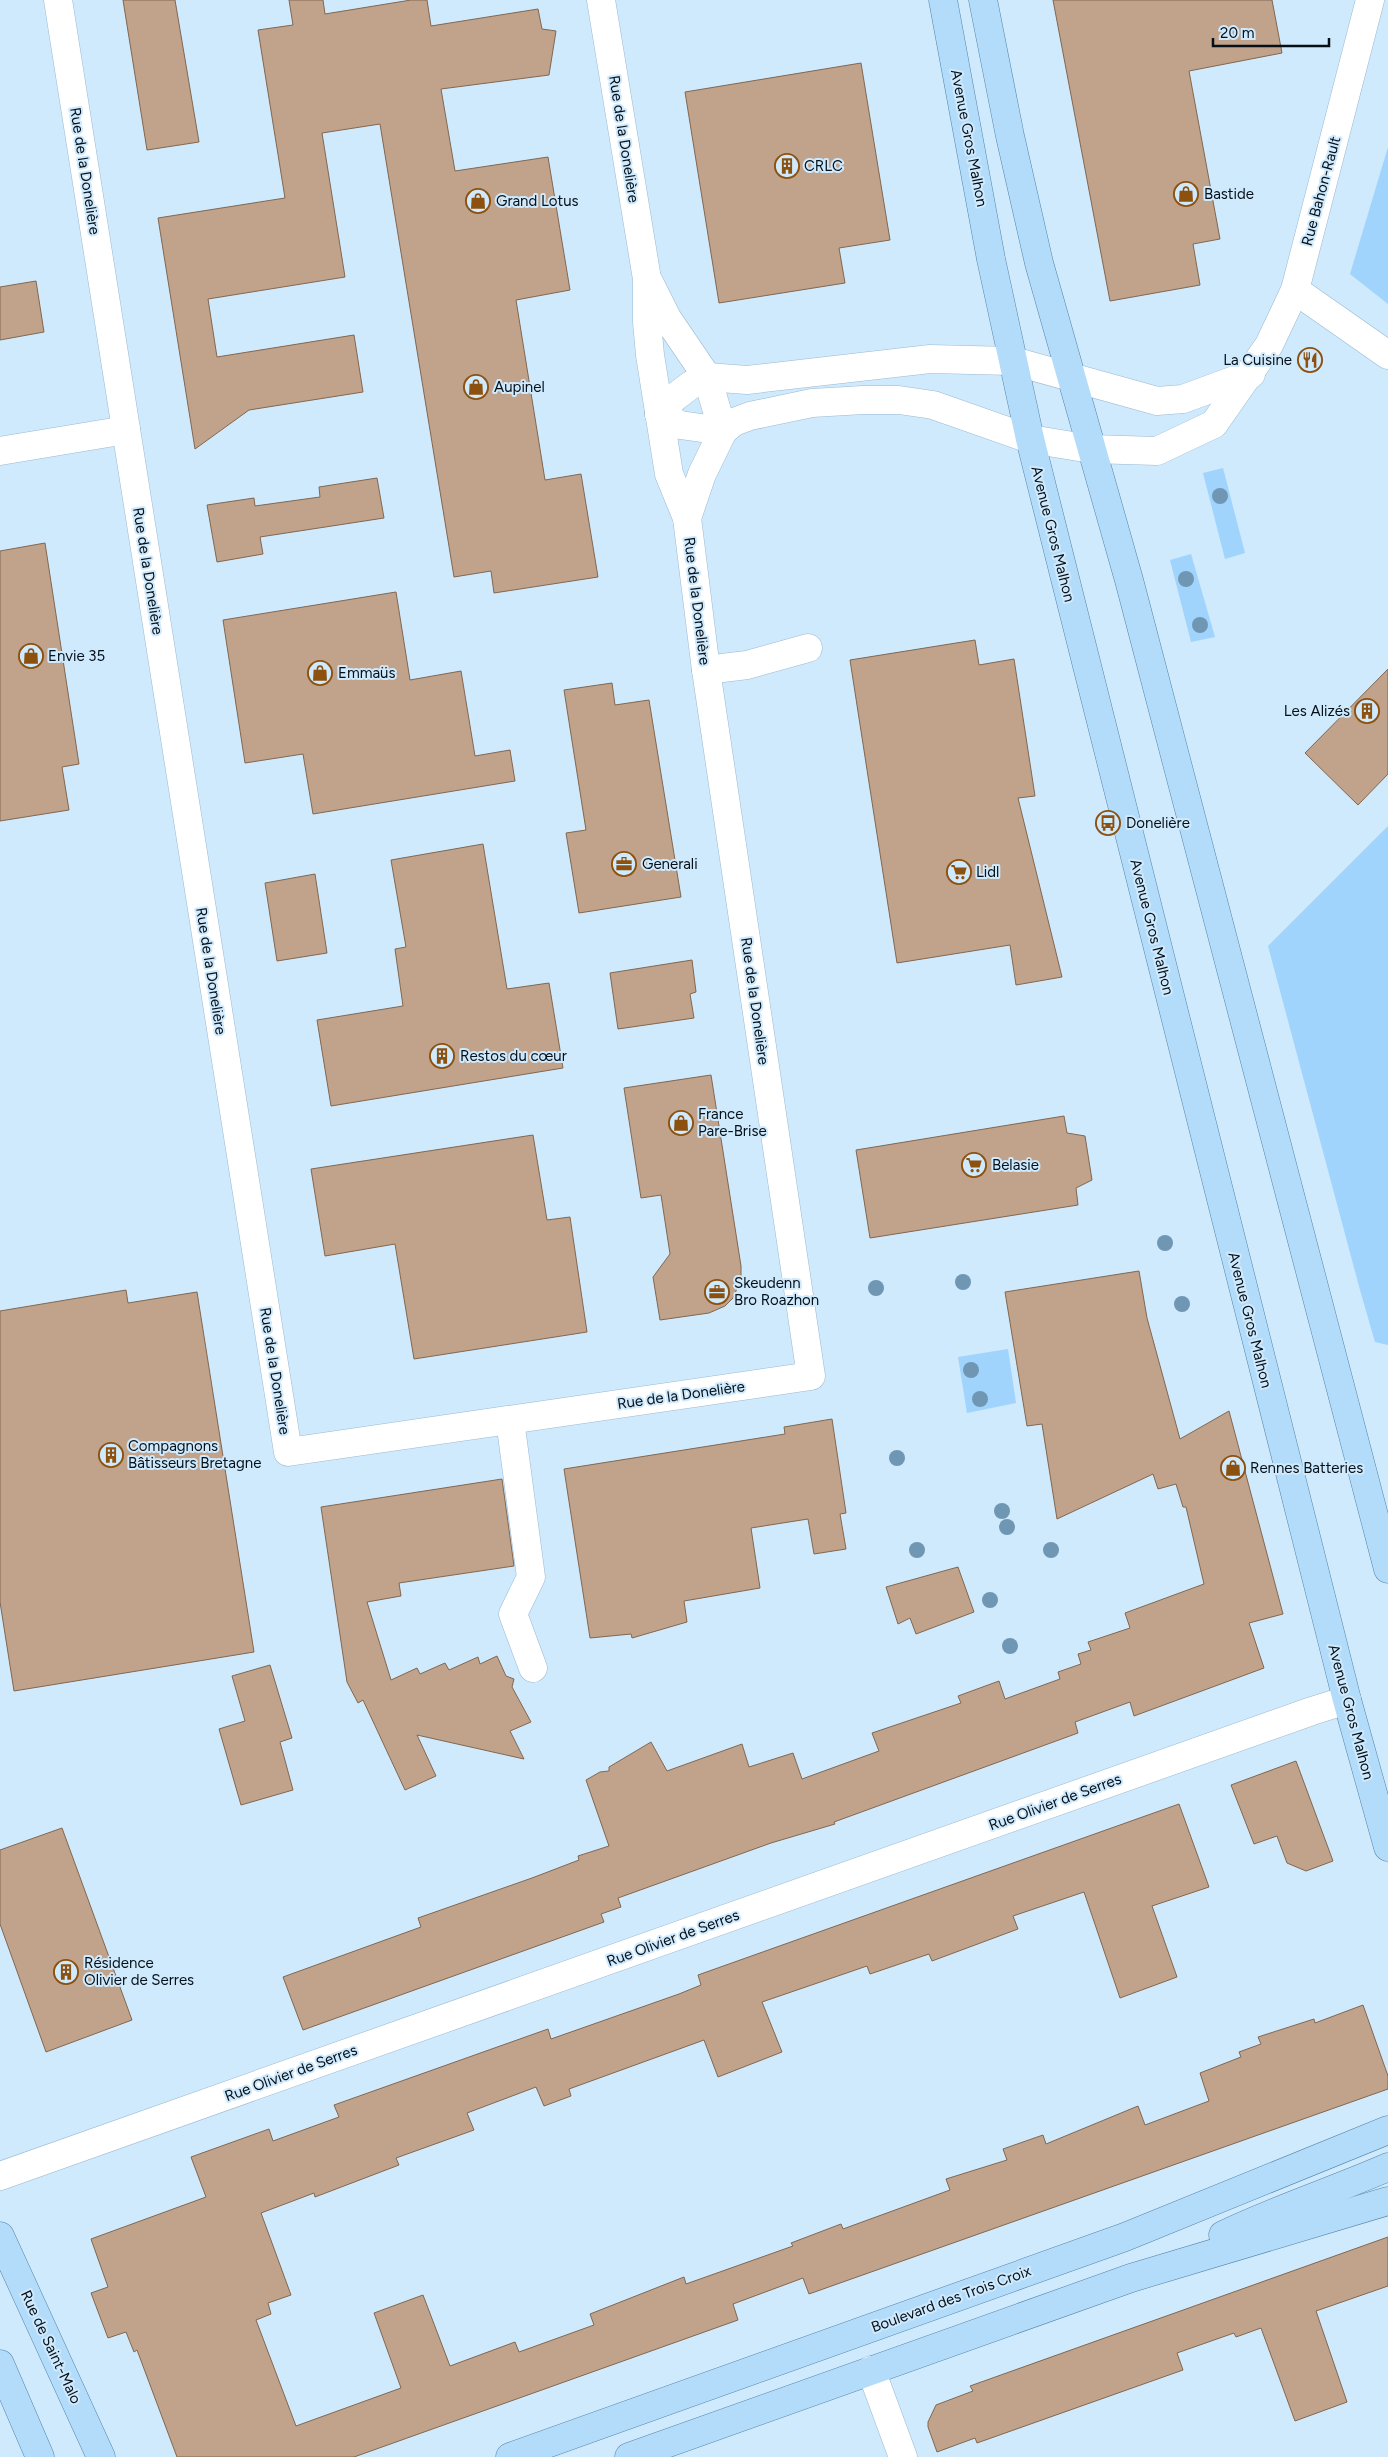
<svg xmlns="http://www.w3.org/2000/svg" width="1388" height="2457" font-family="Figtree,sans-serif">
  <rect width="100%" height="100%" fill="#cfe9fd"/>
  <g fill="#a0d4fc">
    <polygon points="1388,147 1388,304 1350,274"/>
    <polygon points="1223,468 1245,553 1225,559 1203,473"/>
    <polygon points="1191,554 1215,637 1191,642 1170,560"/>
    <polygon points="1388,826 1388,1345 1375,1342 1360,1290 1268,946"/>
    <polygon points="1008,1349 1016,1403 967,1413 958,1357"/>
  </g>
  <g fill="#c0a38a" stroke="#826750">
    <polygon points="123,0 175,0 199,142 147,150"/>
    <polygon points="289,0 323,0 325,14 411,0 427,0 431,26 538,9 542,29 556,31 549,75 441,89 455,171 548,157 570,290 516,300 545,480 581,474 598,577 494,593 491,571 454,577 380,124 322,133 345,277 208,299 217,357 354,335 363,392 249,410 195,449 158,218 285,198 258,30 293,25"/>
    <polygon points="1053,0 1272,0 1282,53 1189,71 1220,239 1193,244 1200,285 1110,301"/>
    <polygon points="861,63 890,240 839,248 845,283 719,303 685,92"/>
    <polygon points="36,281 44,332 0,340 0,287"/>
    <polygon points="377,478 384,518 260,537 263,554 217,562 207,505 254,498 255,506 320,497 319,487"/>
    <polygon points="45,543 79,764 62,767 69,810 0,821 0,551"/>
    <polygon points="396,592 410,680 461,671 475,756 510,750 515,781 313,814 303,754 245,763 223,620"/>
    <polygon points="975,640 979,665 1014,659 1035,796 1018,798 1062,977 1016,985 1010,945 897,963 850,660"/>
    <polygon points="1388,669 1388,774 1358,805 1305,753"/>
    <polygon points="612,683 615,705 649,700 681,897 579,913 566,833 586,830 564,690"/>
    <polygon points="483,844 507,989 549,983 563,1068 331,1106 317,1020 403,1006 395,949 406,947 391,860"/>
    <polygon points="315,874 327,953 277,961 265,883"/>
    <polygon points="692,960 696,992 690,994 694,1018 618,1029 610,973"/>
    <polygon points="711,1075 741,1266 741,1279 733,1298 725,1306 709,1313 660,1320 653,1277 670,1254 661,1195 641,1198 624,1088"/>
    <polygon points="1064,1116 1067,1133 1085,1136 1092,1180 1076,1188 1078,1205 870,1238 856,1150"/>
    <polygon points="533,1135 547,1220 570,1217 587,1332 414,1359 395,1244 325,1256 311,1169"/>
    <polygon points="1139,1271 1147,1318 1180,1439 1229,1411 1283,1614 1249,1623 1264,1668 1134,1716 1130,1702 1075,1722 1078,1733 834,1822 835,1824 771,1843 618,1898 621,1907 601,1914 604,1922 303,2030 283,1977 421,1927 418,1918 532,1878 579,1860 578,1856 609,1846 586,1780 600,1772 609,1771 609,1767 651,1742 667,1771 742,1744 749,1767 793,1753 802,1779 879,1751 872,1733 961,1703 958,1696 999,1681 1005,1699 1060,1679 1058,1672 1081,1664 1078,1654 1091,1650 1088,1642 1130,1628 1125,1613 1204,1584 1186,1507 1183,1507 1176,1484 1158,1489 1153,1474 1057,1519 1042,1424 1027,1426 1005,1292"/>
    <polygon points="126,1290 128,1303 197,1292 254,1652 14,1691 0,1602 0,1311"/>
    <polygon points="832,1419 846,1513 840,1514 846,1549 814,1554 808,1519 751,1528 760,1588 684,1601 687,1622 632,1638 631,1634 590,1638 564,1469 785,1434 784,1427"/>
    <polygon points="502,1479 514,1566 399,1583 401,1596 367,1602 391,1680 417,1668 420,1674 445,1663 449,1670 478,1657 480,1664 497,1656 506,1676 514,1679 512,1687 531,1722 510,1731 524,1759 417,1735 436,1776 405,1790 363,1700 358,1703 347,1682 321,1507"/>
    <polygon points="958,1567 974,1612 916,1634 910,1618 898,1624 886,1587"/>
    <polygon points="270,1665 292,1738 280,1742 293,1790 241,1805 219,1729 245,1721 232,1676"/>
    <polygon points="1296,1761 1333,1861 1306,1871 1287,1863 1277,1836 1254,1844 1231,1785"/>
    <polygon points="1179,1804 1209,1887 1152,1906 1177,1977 1120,1998 1084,1892 1013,1916 1018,1929 932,1961 929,1954 870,1974 867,1966 762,2002 782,2052 718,2077 704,2040 569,2089 571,2096 544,2106 536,2087 467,2113 474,2130 396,2158 399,2165 315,2197 314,2193 261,2213 291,2295 268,2303 271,2314 256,2320 296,2426 401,2388 374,2313 423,2295 450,2366 515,2342 519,2352 594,2325 590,2314 684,2277 686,2284 793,2246 791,2243 841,2224 843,2229 950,2190 946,2179 1007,2160 1003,2149 1043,2135 1046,2144 1138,2106 1145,2125 1209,2101 1200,2073 1241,2057 1239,2052 1261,2044 1258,2037 1314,2019 1315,2023 1363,2005 1388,2076 1388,2089 809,2294 803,2278 733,2304 738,2320 354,2457 177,2457 137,2350 134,2352 126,2332 108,2338 91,2293 108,2287 91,2239 206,2197 191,2157 269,2129 273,2141 339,2117 334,2105 548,2029 551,2039 679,1994 701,1985 698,1975"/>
    <polygon points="62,1828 132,2020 46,2052 0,1924 0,1850"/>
    <polygon points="1388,2237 1388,2286 1316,2311 1347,2402 1295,2421 1261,2328 1236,2337 1234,2333 1177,2353 1183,2370 977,2443 975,2438 937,2452 928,2427 928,2422 936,2405 973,2391 970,2386"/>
  </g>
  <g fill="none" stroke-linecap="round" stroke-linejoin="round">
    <defs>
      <g id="minor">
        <polyline points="58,0 288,1452 811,1376 706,670 687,518 669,474 650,355 647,322 647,279 601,0"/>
        <polyline points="649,282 667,318 707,377 723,431 702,474 687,518"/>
        <polyline points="1295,290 1388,355"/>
        <polyline points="659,414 680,425 723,431 734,422 750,416 812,403 863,400 899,400 933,405 1030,439 1091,449 1157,451 1214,424 1269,345 1295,290 1370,0"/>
        <polyline points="659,414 675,397 691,385 707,377 747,380 930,359 1013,361 1157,401 1183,399 1251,374"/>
        <polyline points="0,451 126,430"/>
        <polyline points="706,670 747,665 808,648"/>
        <polyline points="510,1420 531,1577 513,1614 533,1668"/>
        <polyline points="0,2176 1312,1711 1347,1700"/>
        <polyline points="871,2370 903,2457"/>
      </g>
      <g id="major">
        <polyline points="943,0 991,259 1030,439 1347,1700 1388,1847"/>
        <polyline points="983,0 1010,136 1039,263 1129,580 1388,1569"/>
        <path d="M1223 2235C1277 2209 1333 2191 1388 2167"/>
        <polyline points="0,2236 101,2457"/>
        <polyline points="0,2364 40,2457"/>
        <polyline points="510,2457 1125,2237 1388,2130"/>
        <polyline points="629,2457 1131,2278 1388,2201"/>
      </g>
    </defs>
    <use href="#minor" stroke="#9bbad2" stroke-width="29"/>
    <use href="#major" stroke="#5585a9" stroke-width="29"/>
    <use href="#minor" stroke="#fff" stroke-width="28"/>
    <use href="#major" stroke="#b3dcfa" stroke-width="28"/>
  </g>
  <g fill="#6f96b2">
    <circle cx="1220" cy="496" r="8"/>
    <circle cx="1186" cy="579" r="8"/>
    <circle cx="1200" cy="625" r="8"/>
    <circle cx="1165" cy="1243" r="8"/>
    <circle cx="963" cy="1282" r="8"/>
    <circle cx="876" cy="1288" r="8"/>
    <circle cx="1182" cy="1304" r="8"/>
    <circle cx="971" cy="1370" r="8"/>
    <circle cx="980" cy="1399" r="8"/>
    <circle cx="897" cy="1458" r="8"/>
    <circle cx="1002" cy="1511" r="8"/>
    <circle cx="1007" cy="1527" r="8"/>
    <circle cx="917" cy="1550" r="8"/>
    <circle cx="1051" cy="1550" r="8"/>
    <circle cx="990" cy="1600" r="8"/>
    <circle cx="1010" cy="1646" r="8"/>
  </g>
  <defs>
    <symbol id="building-ring" viewBox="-11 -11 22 22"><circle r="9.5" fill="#cfe9fd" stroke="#8d510f" stroke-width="1.5"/><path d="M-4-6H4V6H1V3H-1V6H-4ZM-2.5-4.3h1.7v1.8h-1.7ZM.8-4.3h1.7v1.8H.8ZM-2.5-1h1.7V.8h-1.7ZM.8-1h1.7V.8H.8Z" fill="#8d510f"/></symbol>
    <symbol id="shop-ring" viewBox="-11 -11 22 22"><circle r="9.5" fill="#cfe9fd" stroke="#8d510f" stroke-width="1.5"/><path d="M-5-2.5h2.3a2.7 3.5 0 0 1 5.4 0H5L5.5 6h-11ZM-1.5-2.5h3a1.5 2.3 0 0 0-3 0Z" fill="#8d510f"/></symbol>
    <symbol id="restaurant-ring" viewBox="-11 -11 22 22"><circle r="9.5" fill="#cfe9fd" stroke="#8d510f" stroke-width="1.5"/><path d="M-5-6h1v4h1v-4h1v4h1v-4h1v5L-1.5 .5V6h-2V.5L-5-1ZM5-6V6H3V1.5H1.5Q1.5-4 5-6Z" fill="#8d510f"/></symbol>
    <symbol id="bus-ring" viewBox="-11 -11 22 22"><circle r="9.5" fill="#cfe9fd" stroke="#8d510f" stroke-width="1.5"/><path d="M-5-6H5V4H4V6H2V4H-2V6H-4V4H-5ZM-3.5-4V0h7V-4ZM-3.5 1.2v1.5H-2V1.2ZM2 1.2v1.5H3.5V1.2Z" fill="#8d510f"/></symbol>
    <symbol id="office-ring" viewBox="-11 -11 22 22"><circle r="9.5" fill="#cfe9fd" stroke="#8d510f" stroke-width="1.5"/><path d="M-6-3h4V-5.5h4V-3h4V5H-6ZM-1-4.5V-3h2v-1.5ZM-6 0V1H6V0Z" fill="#8d510f"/></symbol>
    <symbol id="supermarket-ring" viewBox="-11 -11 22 22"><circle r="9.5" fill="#cfe9fd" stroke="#8d510f" stroke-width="1.5"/><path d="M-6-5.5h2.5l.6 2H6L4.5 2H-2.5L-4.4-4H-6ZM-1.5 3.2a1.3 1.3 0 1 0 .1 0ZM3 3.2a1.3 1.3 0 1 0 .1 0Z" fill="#8d510f"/></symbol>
  </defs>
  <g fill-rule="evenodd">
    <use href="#building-ring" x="773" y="152" width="28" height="28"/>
    <use href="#shop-ring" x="1172" y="180" width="28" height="28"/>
    <use href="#shop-ring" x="464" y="187" width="28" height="28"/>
    <use href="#restaurant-ring" x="1296" y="346" width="28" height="28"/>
    <use href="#shop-ring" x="462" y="373" width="28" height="28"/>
    <use href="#shop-ring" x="17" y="642" width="28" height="28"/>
    <use href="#shop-ring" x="306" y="659" width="28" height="28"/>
    <use href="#building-ring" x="1353" y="697" width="28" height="28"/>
    <use href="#bus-ring" x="1094" y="809" width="28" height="28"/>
    <use href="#office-ring" x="610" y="850" width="28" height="28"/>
    <use href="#supermarket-ring" x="945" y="858" width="28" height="28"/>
    <use href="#building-ring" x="428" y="1042" width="28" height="28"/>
    <use href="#shop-ring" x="667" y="1109" width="28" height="28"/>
    <use href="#supermarket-ring" x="960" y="1151" width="28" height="28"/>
    <use href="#office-ring" x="703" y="1278" width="28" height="28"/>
    <use href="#building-ring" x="97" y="1441" width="28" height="28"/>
    <use href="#shop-ring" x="1219" y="1454" width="28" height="28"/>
    <use href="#building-ring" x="52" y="1958" width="28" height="28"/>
  </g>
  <g text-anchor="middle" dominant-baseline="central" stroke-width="4" stroke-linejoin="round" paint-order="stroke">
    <g font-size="15" fill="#051018" stroke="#cfe9fd">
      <text transform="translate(969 138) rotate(79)">Avenue Gros Malhon</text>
      <text transform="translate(624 139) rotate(81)">Rue de la Donelière</text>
      <text transform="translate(85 171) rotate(81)">Rue de la Donelière</text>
      <text transform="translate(1321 191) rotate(-75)">Rue Bahon-Rault</text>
      <text transform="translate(1053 534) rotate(76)">Avenue Gros Malhon</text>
      <text transform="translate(148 571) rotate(81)">Rue de la Donelière</text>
      <text transform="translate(697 601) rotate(83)">Rue de la Donelière</text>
      <text transform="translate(1152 927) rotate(76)">Avenue Gros Malhon</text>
      <text transform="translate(211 971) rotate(81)">Rue de la Donelière</text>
      <text transform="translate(755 1001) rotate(82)">Rue de la Donelière</text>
      <text transform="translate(1250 1320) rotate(76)">Avenue Gros Malhon</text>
      <text transform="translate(275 1371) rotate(81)">Rue de la Donelière</text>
      <text transform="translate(681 1395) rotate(-8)">Rue de la Donelière</text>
      <text transform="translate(1351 1712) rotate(75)">Avenue Gros Malhon</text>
      <text transform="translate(1055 1802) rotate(-20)">Rue Olivier de Serres</text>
      <text transform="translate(673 1938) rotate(-20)">Rue Olivier de Serres</text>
      <text transform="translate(291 2073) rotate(-20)">Rue Olivier de Serres</text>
      <text transform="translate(951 2299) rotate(-20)">Boulevard des Trois Croix</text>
      <text transform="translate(51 2347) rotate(65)">Rue de Saint-Malo</text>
    </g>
    <g font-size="15" fill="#051018" stroke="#cfe9fd" text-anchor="start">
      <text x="804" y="166">CRLC</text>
      <text x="1204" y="194">Bastide</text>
      <text x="496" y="201">Grand Lotus</text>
      <text x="1292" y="360" text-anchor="end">La Cuisine</text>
      <text x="494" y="387">Aupinel</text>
      <text x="48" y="656">Envie 35</text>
      <text x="338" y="673">Emmaüs</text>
      <text x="1350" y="711" text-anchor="end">Les Alizés</text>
      <text x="1126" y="823">Donelière</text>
      <text x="642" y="864">Generali</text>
      <text x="976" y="872">Lidl</text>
      <text x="460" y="1056">Restos du cœur</text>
      <text x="698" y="1114">France<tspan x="698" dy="17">Pare-Brise</tspan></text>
      <text x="992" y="1165">Belasie</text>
      <text x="734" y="1283">Skeudenn<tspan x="734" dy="17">Bro Roazhon</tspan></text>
      <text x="128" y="1446">Compagnons<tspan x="128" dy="17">Bâtisseurs Bretagne</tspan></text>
      <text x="1250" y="1468">Rennes Batteries</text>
      <text x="84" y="1963">Résidence<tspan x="84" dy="17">Olivier de Serres</tspan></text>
    </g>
  </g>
  <path d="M1213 38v8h116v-8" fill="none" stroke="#051018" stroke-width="2.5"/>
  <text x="1220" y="38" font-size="15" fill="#051018" stroke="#cfe9fd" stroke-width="4" paint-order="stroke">20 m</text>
</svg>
